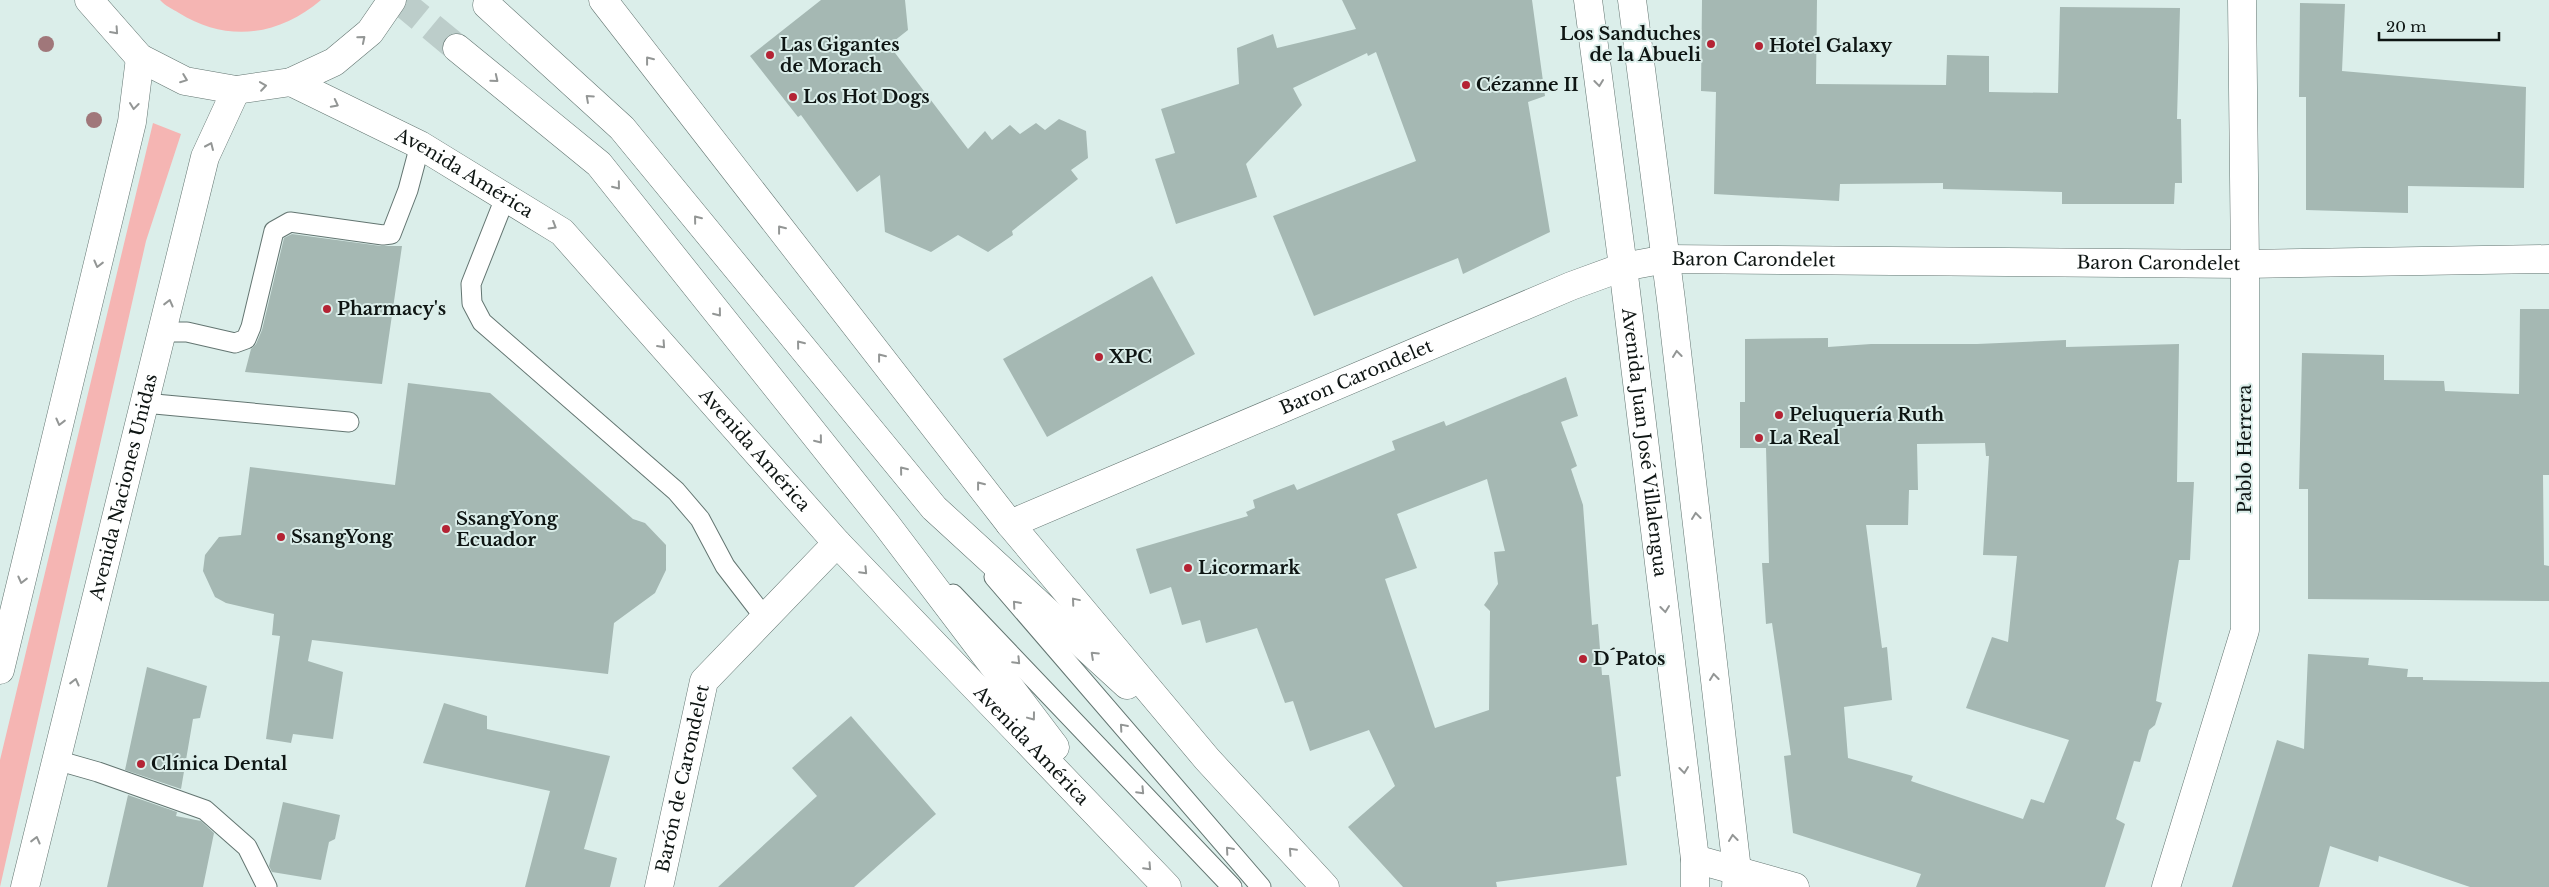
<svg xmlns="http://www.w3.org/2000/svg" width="2549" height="887" font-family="'Libre Baskerville',serif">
  <rect width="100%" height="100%" fill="#dbeeea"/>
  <g fill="#f5b5b3">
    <path d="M160 0H321C279 36 227 43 179 13 173 9 165 6 160 0Z"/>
    <polygon points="153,123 181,134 146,241 0,887 0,760"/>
  </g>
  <g fill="#a5b8b3" fill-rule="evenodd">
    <polygon points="821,0 905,0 908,30 889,45 968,149 985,131 992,140 1010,125 1020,134 1036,123 1045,130 1059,119 1086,131 1088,158 1071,170 1078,179 1012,231 1013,235 988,252 958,235 931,252 885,232 880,175 857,192 801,115 798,117 750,56"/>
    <polygon points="1342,0 1532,0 1545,96 1528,102 1550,232 1463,274 1458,258 1314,316 1273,216 1416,161 1376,52 1368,56 1367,53 1293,88 1302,105 1246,164 1257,197 1176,224 1155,159 1175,153 1161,109 1239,84 1237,48 1273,34 1277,48 1356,29"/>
    <polygon points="1702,0 1817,0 1816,84 1946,85 1947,55 1989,56 1989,92 2058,93 2060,7 2180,8 2177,119 2181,119 2182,183 2175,183 2174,204 2062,204 2062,192 1943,189 1943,183 1840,184 1839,201 1714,194 1716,92 1701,91"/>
    <polygon points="2300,3 2345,4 2342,71 2526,87 2524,188 2408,186 2408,213 2306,210 2306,97 2299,97"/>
    <polygon points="292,234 381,246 402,246 382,384 245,372 251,349 256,344 262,330 284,238"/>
    <polygon points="1152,276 1195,354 1047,437 1003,359"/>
    <polygon points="2520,309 2549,309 2549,475 2543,475 2544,565 2549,566 2549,601 2308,599 2308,489 2299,489 2302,353 2384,355 2384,380 2444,381 2445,391 2519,394"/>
    <path d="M1828 338V347L1871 344H1977L2066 340V347L2179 344 2177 482H2194L2190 560H2179L2156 701 2162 703 2155 725 2149 730 2140 762 2134 761 2116 819 2125 824 2105 887H1916L1921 874 1793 833 1784 756 1791 755 1772 623 1766 624 1762 563H1769L1766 448H1740V402H1745V339ZM1985 443 1986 456H1989L1983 555 2017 556 2008 642 1992 637 1966 708 2069 740 2044 803 2031 799 2023 819 1911 781 1913 776 1848 758 1844 707 1892 700 1887 647 1882 648 1866 525H1908L1909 490H1918L1917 444Z"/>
    <path d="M1566 377 1578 416 1561 422 1577 466 1571 469 1583 505 1592 625 1598 624 1602 675H1609L1621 776 1616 777 1627 865 1496 882 1497 887H1403L1348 827 1395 786 1369 730 1310 751 1293 701 1285 703 1257 628 1206 643 1200 620 1182 625 1171 587 1150 594 1136 549 1248 516 1246 512 1255 508 1253 500 1294 484 1297 490 1395 450 1392 441 1444 421 1446 426ZM1487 479 1505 551 1494 552 1498 584 1484 605 1490 611 1489 710 1435 728 1385 579 1417 568 1397 514Z"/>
    <polygon points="408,383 490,393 633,519 645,523 666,545 666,570 655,593 614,623 608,674 312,640 308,661 343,672 333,739 293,734 291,743 266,739 280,636 272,635 274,614 226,603 215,597 203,571 205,555 219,537 241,535 250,467 395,485"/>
    <polygon points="2308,654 2369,658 2368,665 2408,669 2407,677 2423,677 2423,680 2549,682 2549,887 2470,887 2379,856 2378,862 2330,846 2319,887 2232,887 2277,740 2304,749"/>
    <polygon points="147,667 207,686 200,718 193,719 181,789 125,770"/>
    <polygon points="444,703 487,716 487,729 610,756 584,849 617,858 610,887 525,887 550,791 423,763"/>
    <polygon points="851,716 936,814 854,887 718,887 817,796 792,768"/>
    <polygon points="128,795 177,812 176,816 201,821 214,833 203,887 107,887"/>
    <polygon points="283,802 340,815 335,839 329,842 321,880 272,872 269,866"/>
  </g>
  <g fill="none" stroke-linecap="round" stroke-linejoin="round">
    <polyline stroke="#bccdca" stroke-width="28" stroke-dasharray="28 14" stroke-linecap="butt" points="399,0 457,48"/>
    <defs>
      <g id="service">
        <polyline points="505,198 471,284 472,303 482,322 676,491 700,519 725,566 765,618"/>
        <polyline points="162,332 187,332 235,343 246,339 251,327 274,231 290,222 383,235 391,234 408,190 420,145"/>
        <polyline points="144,403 349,422"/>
        <polyline points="994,577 1261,887"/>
        <polyline points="953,594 1232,887"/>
        <polyline points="56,760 98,772 205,810 247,847 267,887"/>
      </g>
      <g id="minor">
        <path id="s1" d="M1588 0 1623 267 1695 859V887"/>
        <polyline points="1632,0 1671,300 1737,870 1736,887"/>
        <path id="s2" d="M1010 524 1571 286 1623 267 1666 259 2245 264 2549 259"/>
        <polyline points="1695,859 1795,887"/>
        <path id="s3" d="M659 887 704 681 837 543"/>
        <polyline points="2166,887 2245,630 2245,264 2242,0"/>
      </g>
      <g id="primary">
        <polyline points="89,0 140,58 185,81 236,90 291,82 334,62 370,32 392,0"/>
        <polyline points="603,0 1010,524 1207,759 1325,887"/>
        <polyline points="487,5 622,128 934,508 1127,685"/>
        <polyline points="457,48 599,164 886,524 1055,747"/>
        <path id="s4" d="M291 82 420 145 562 232 837 543 1167 887"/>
        <polyline points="0,670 132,122 140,58"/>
        <path id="s5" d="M25 887 205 157 236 90"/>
      </g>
    </defs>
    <use href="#service" stroke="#637571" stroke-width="21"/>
    <use href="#minor" stroke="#637571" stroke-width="29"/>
    <use href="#primary" stroke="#637571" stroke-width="29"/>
    <use href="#service" stroke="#fff" stroke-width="19"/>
    <use href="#minor" stroke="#fff" stroke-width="28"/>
    <use href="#primary" stroke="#fff" stroke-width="28"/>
  </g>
  <g fill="#a0777a">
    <circle cx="46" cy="44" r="8"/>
    <circle cx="94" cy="120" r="8"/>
  </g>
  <defs><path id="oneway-chevron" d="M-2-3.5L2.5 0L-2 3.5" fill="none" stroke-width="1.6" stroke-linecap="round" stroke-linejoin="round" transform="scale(1.25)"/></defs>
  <g stroke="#939695">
    <use href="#oneway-chevron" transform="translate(115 31) rotate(48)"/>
    <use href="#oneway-chevron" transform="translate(362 39) rotate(-40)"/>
    <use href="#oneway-chevron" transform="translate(649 60) rotate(-128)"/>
    <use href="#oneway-chevron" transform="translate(184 79) rotate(21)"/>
    <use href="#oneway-chevron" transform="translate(495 79) rotate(39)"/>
    <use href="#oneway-chevron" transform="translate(1599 83) rotate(83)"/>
    <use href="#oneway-chevron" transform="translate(263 86) rotate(-8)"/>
    <use href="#oneway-chevron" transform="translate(589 98) rotate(-138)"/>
    <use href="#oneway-chevron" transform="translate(335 104) rotate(27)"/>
    <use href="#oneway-chevron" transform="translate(134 106) rotate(97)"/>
    <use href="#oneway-chevron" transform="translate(210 146) rotate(-66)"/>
    <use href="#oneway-chevron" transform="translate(617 186) rotate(51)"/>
    <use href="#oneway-chevron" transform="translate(697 219) rotate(-129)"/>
    <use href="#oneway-chevron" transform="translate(553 226) rotate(31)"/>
    <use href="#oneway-chevron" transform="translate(781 229) rotate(-128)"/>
    <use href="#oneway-chevron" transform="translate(98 264) rotate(104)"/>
    <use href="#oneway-chevron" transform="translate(169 303) rotate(-76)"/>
    <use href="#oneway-chevron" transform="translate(718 313) rotate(51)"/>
    <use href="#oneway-chevron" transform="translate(800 344) rotate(-129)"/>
    <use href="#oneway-chevron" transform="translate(662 345) rotate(48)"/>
    <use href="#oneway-chevron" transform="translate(1677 354) rotate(-97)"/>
    <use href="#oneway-chevron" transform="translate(881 357) rotate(-128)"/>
    <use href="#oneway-chevron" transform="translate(60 422) rotate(104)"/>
    <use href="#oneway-chevron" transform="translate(819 440) rotate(51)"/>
    <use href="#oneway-chevron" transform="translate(903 470) rotate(-129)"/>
    <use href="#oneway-chevron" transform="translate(980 485) rotate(-128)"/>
    <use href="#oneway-chevron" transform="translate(1696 516) rotate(-97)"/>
    <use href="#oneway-chevron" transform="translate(864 571) rotate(46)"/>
    <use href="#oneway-chevron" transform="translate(22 580) rotate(104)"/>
    <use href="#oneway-chevron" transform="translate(1075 601) rotate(-130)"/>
    <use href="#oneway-chevron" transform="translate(1016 604) rotate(-131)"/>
    <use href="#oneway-chevron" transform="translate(1665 609) rotate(83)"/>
    <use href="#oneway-chevron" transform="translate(1094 655) rotate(-137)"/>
    <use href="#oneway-chevron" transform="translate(1017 661) rotate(46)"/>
    <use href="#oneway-chevron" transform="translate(1714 677) rotate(-97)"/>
    <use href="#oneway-chevron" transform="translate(75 682) rotate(-76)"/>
    <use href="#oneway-chevron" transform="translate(1032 717) rotate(53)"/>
    <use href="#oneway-chevron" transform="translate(1123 727) rotate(-131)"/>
    <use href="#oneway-chevron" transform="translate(1684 770) rotate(83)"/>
    <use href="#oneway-chevron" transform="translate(1141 791) rotate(46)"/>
    <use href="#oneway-chevron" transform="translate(1733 838) rotate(-97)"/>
    <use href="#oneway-chevron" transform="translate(36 840) rotate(-76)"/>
    <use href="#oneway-chevron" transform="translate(1229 850) rotate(-131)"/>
    <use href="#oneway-chevron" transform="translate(1292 851) rotate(-133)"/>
    <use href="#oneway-chevron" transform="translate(1148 867) rotate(47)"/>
  </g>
  <g fill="#b42334" stroke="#dbeeea" stroke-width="2">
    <circle cx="1711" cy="44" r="5"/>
    <circle cx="1759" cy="46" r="5"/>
    <circle cx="770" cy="55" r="5"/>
    <circle cx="1466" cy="85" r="5"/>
    <circle cx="793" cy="97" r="5"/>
    <circle cx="327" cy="309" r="5"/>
    <circle cx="1099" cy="357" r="5"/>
    <circle cx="1779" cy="415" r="5"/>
    <circle cx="1759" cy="438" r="5"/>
    <circle cx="446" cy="529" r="5"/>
    <circle cx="281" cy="537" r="5"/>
    <circle cx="1188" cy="568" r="5"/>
    <circle cx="1583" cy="659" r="5"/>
    <circle cx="141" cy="764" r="5"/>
  </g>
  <g text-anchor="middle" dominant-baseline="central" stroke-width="4" stroke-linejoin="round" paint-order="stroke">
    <g font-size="18" font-weight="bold" fill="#0e1513" stroke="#dbeeea" text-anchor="start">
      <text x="1701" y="34" text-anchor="end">Los Sanduches<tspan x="1701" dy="21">de la Abueli</tspan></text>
      <text x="780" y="45">Las Gigantes<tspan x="780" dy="21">de Morach</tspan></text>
      <text x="1769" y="46">Hotel Galaxy</text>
      <text x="1476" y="85">Cézanne II</text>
      <text x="803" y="97">Los Hot Dogs</text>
      <text x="337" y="309">Pharmacy's</text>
      <text x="1109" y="357">XPC</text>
      <text x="1789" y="415">Peluquería Ruth</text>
      <text x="1769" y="438">La Real</text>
      <text x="456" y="519">SsangYong<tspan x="456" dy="21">Ecuador</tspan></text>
      <text x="291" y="537">SsangYong</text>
      <text x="1198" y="568">Licormark</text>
      <text x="1593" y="659">D´Patos</text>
      <text x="151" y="764">Clínica Dental</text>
    </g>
    <g font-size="18" fill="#0e1513" stroke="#dbeeea">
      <text stroke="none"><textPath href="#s4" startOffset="196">Avenida América</textPath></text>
      <text stroke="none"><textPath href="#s2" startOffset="796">Baron Carondelet</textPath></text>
      <text stroke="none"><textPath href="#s2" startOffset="1201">Baron Carondelet</textPath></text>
      <text stroke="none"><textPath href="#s2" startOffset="376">Baron Carondelet</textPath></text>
      <text stroke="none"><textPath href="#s1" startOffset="446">Avenida Juan José Villalengua</textPath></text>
      <text transform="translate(2245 449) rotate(-90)">Pablo Herrera</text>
      <text stroke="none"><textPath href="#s4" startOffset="601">Avenida América</textPath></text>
      <text stroke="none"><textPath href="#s5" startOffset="412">Avenida Naciones Unidas</textPath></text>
      <text stroke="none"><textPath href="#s4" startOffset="1006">Avenida América</textPath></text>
      <text stroke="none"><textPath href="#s3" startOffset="111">Barón de Carondelet</textPath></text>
    </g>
  </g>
  <path d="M2379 32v8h120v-8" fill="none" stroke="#0e1513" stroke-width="2.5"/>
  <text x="2386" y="32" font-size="15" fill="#0e1513" stroke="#dbeeea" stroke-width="4" paint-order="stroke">20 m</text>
</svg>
